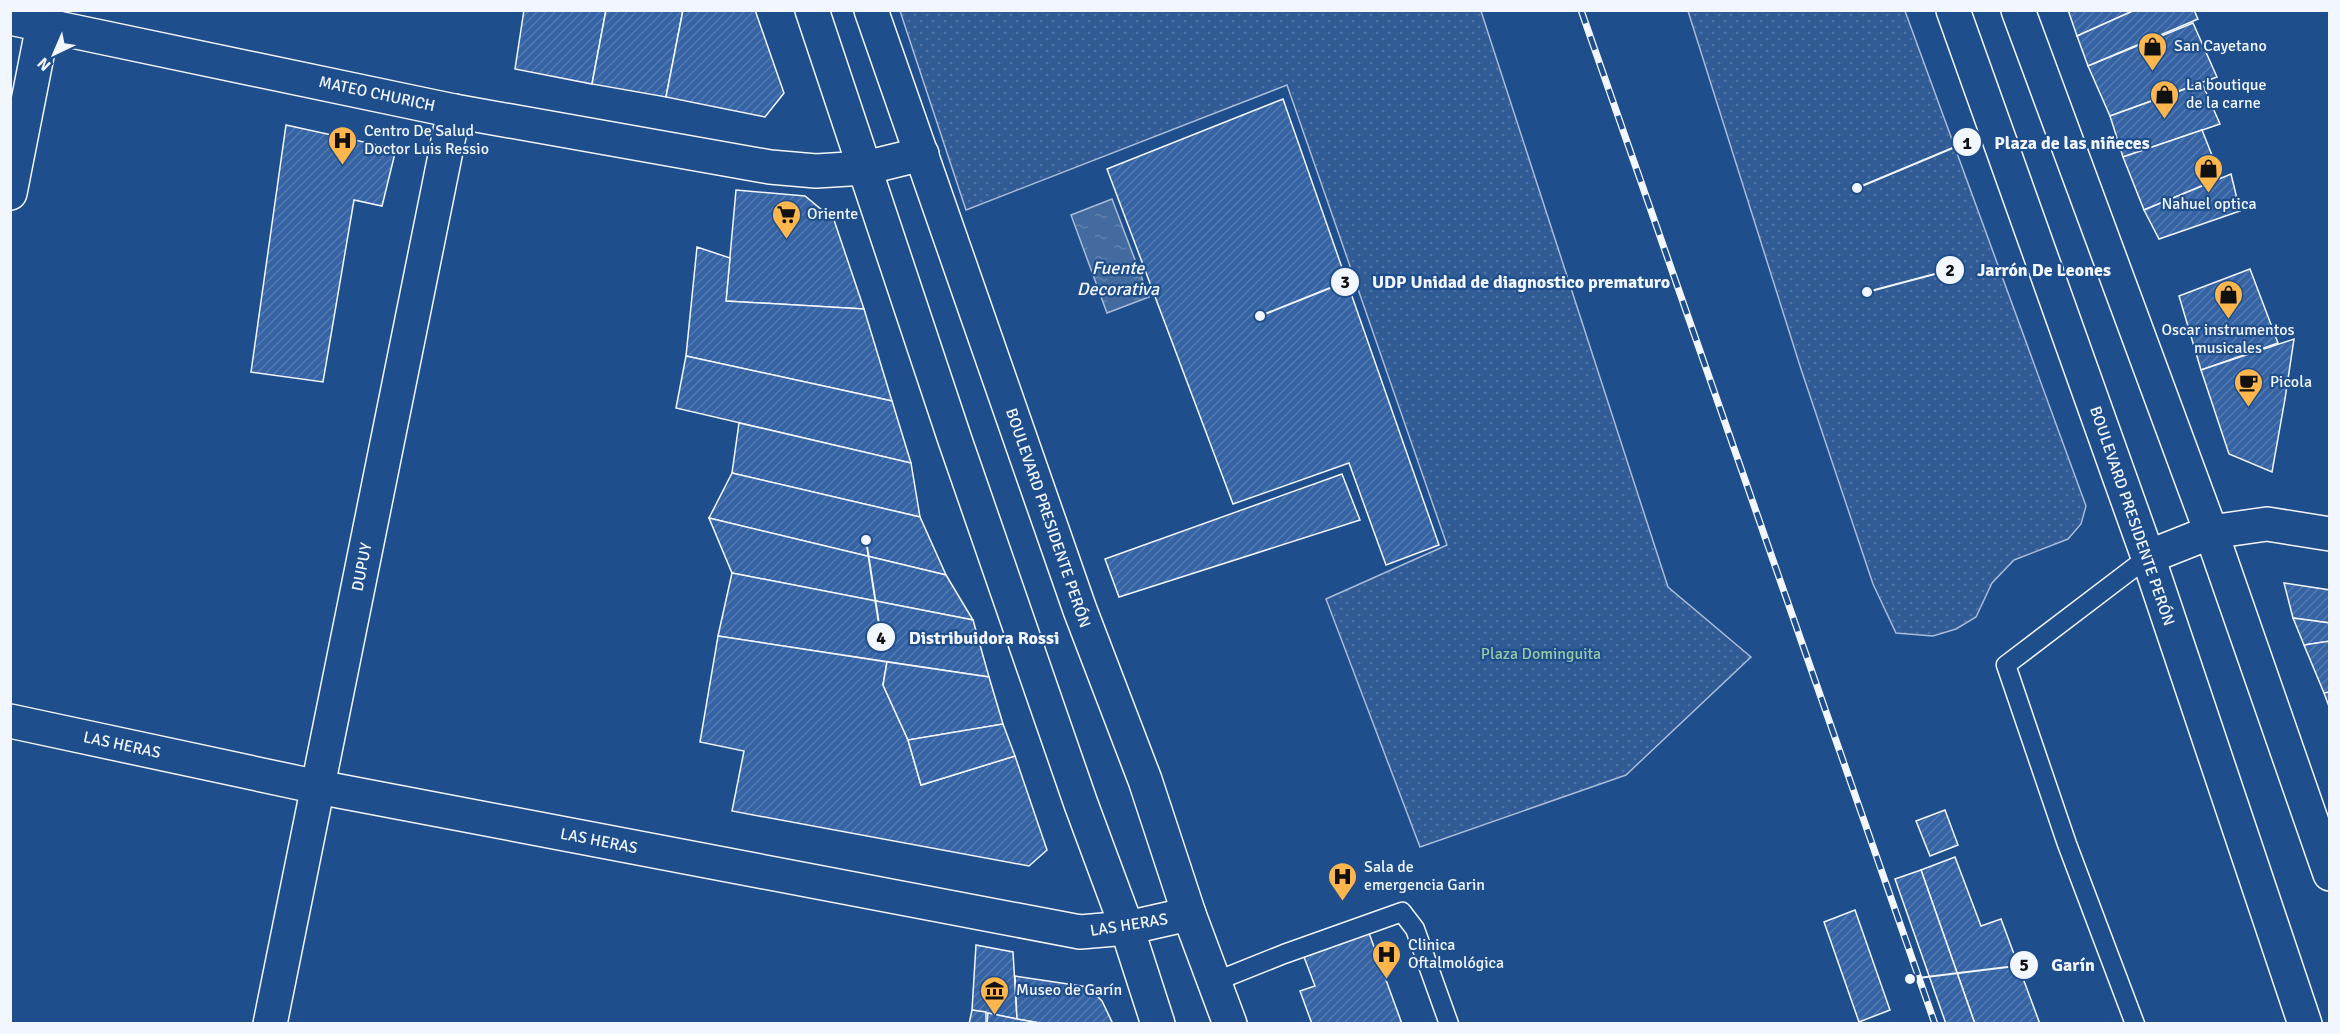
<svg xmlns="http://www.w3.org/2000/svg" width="2340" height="1034" font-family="Signika,sans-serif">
  <defs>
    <pattern id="grass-dots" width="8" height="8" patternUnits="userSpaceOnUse" patternTransform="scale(1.5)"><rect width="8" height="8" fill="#305b95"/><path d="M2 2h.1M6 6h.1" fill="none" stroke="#4e73a5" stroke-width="1.8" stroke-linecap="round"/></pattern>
    <pattern id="water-ripples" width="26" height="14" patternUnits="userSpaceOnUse" patternTransform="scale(1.5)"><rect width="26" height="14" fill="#446ba0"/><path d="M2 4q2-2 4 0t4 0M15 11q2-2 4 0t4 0" fill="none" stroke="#5f81ae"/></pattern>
    <pattern id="building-hatch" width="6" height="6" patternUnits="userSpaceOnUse" patternTransform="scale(1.5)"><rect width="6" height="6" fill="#3563a3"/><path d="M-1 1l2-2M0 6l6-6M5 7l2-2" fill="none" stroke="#537ab1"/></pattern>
  </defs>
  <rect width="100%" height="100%" fill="#1f4e8c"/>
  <g fill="url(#grass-dots)" stroke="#a8bbd7" stroke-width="1.5">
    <polygon points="900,11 1481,11 1668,587 1751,657 1626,775 1420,847 1326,599 1447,545 1287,85 966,210"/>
    <polygon points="1688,11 1905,11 2086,506 2081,524 2068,539 2014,560 1992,583 1976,617 1956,629 1933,636 1896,633 1873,584 1800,366"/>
  </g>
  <polygon fill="url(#water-ripples)" stroke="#a8bbd7" stroke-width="1.5" points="1112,199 1149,297 1107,313 1071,215"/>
  <g fill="url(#building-hatch)" stroke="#f2f6ff" stroke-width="1.5">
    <polygon points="524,10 606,10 592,84 515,69"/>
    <polygon points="606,10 683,10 666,97 592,84"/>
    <polygon points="683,10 755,10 784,93 765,117 666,97"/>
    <polygon points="2068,10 2135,10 2077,36"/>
    <polygon points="2135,10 2194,10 2198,19 2088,66 2077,36"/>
    <polygon points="2193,23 2217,77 2110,116 2088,66"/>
    <polygon points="2202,83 2220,124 2123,157 2110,116"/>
    <polygon points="1283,99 1439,545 1386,565 1349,463 1233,504 1107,169"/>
    <polygon points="286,125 396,149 382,206 354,200 323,382 251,372"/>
    <polygon points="2202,130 2221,178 2144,210 2123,157"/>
    <polygon points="2231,174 2240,211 2159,239 2144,210"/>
    <polygon points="736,190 805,196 834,220 864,309 726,301"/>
    <polygon points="697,247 730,258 726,301 864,309 892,401 686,356"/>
    <polygon points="2250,269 2278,343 2201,370 2179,296"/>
    <polygon points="2294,339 2285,399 2272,472 2229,454 2201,370"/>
    <polygon points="686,356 892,401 911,463 676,408"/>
    <polygon points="739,423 911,463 920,517 732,473"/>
    <polygon points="732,473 920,517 946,575 709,518"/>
    <polygon points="1342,474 1360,520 1119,597 1105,559"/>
    <polygon points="709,518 946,575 973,620 732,573"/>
    <polygon points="732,573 973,620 989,677 718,636"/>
    <polygon points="2284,583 2330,590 2330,623 2293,618"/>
    <polygon points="2293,618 2330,623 2330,641 2304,645"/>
    <polygon points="718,636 887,662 883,685 908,740 921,785 1015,756 1047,850 1029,866 732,811 744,751 700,742"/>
    <polygon points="2330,641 2330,692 2324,693 2304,645"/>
    <polygon points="887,662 989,677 1003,724 908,740 883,685"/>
    <polygon points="2330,692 2330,709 2324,693"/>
    <polygon points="1003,724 1015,756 921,785 908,740"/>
    <polygon points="1945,810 1958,845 1930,856 1916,821"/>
    <polygon points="1955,857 1981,926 2001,919 2040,1024 1975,1024 1921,870"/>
    <polygon points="1921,870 1975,1024 1946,1024 1895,879"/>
    <polygon points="1855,910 1890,1010 1859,1022 1824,922"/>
    <polygon points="1369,933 1402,1024 1312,1024 1300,991 1315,986 1304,957"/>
    <polygon points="976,945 1013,952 1017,1019 972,1010"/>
    <polygon points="1015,976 1088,987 1102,1001 1113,1024 1045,1024 1017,1019"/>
    <polygon points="972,1010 986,1012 986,1024 969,1024"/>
    <polygon points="988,1013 1017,1019 1045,1024 987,1024"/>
  </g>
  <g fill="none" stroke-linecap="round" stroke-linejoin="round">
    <defs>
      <g id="service">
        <polyline points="1214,982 1284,954 1402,912 1415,929 1449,1024"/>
        <polyline points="2135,1024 2067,844 2006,665 2148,557"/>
      </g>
      <g id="minor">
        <polyline points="10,193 46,10"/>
        <polyline points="10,721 318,787 1080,932 1127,928 1189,914"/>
        <polyline points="270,1024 454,111"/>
      </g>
      <g id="tertiary">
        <polyline points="812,10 955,440 1081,804 1127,928 1158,1024"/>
        <polyline points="871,10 1080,610 1145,780 1189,914 1230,1024"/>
        <polyline points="1953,10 2148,557 2305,1024"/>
        <polyline points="2018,10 2211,532 2330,874"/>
        <polyline points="10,18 454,111 770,167 816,171 865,168 922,154"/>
        <polyline points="2148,557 2211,532 2267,524 2330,534"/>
      </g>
    </defs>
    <use href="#service" stroke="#f2f6ff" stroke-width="21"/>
    <use href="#minor" stroke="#f2f6ff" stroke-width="36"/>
    <use href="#tertiary" stroke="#f2f6ff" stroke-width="36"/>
    <use href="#service" stroke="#1f4e8c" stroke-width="18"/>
    <use href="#minor" stroke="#1f4e8c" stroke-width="33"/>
    <use href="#tertiary" stroke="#1f4e8c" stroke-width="33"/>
    <defs>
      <polyline id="rail" points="1581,10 1935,1024"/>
    </defs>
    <use href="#rail" stroke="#f2f6ff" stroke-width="7"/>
    <use href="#rail" stroke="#1f4e8c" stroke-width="4.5" stroke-dasharray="14" stroke-linecap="butt"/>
  </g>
  <defs>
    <symbol id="shop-pin" viewBox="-11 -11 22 30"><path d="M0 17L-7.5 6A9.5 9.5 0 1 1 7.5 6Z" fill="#ffb74d" stroke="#1f4e8c"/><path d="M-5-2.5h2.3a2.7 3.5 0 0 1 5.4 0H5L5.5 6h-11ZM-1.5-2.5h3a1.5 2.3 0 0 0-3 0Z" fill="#111"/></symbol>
    <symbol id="hospital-pin" viewBox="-11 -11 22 30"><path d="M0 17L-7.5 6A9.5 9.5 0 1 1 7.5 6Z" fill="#ffb74d" stroke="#1f4e8c"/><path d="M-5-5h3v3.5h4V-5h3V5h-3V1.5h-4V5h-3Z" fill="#111"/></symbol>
    <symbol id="supermarket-pin" viewBox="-11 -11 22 30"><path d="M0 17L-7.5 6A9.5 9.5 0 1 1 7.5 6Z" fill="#ffb74d" stroke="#1f4e8c"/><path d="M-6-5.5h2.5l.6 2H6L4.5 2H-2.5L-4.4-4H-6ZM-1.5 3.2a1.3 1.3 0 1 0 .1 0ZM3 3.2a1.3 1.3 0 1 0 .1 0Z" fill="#111"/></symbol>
    <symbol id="cafe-pin" viewBox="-11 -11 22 30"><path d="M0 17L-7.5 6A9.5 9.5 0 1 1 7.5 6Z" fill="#ffb74d" stroke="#1f4e8c"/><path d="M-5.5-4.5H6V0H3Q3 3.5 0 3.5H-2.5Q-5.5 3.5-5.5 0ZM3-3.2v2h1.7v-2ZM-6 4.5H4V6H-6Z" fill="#111"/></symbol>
    <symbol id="museum-pin" viewBox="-11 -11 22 30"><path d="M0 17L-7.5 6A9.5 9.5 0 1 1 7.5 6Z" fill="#ffb74d" stroke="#1f4e8c"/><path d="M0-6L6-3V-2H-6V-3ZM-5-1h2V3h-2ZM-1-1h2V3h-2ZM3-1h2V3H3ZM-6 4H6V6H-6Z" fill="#111"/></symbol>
  </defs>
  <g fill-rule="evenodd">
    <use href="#shop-pin" x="2136" y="30" width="33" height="45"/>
    <use href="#shop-pin" x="2148" y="78" width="33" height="45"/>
    <use href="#hospital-pin" x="326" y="124" width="33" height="45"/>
    <use href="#shop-pin" x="2192" y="152" width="33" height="45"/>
    <use href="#supermarket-pin" x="770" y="198" width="33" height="45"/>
    <use href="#shop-pin" x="2212" y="278" width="33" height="45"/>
    <use href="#cafe-pin" x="2232" y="366" width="33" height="45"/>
    <use href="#hospital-pin" x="1326" y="860" width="33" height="45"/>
    <use href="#hospital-pin" x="1370" y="938" width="33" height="45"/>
    <use href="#museum-pin" x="978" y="974" width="33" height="45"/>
  </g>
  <g text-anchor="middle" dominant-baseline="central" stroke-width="4.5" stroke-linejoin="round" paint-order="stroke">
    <g font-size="16" fill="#f2f6ff" stroke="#1f4e8c" text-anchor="start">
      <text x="2174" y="46">San Cayetano</text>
      <text x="2186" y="85">La boutique<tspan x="2186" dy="18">de la carne</tspan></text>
      <text x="364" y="131">Centro De Salud<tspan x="364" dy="18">Doctor Luis Ressio</tspan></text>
      <text x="2209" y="204" text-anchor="middle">Nahuel optica</text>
      <text x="807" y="214">Oriente</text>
      <text x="2228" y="330" text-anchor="middle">Oscar instrumentos<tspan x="2228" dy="18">musicales</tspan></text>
      <text x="2270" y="382">Picola</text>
      <text x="1364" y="867">Sala de<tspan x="1364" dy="18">emergencia Garin</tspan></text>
      <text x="1408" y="945">Clinica<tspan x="1408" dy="18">Oftalmológica</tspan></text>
      <text x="1016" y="990">Museo de Garín</text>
    </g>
    <g font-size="16" fill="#f2f6ff" stroke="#1f4e8c">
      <text transform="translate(377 94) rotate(12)">MATEO CHURICH</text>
      <text transform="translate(2132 516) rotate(71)">BOULEVARD PRESIDENTE PERÓN</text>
      <text transform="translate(1048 518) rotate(71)">BOULEVARD PRESIDENTE PERÓN</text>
      <text transform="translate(362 567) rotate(-79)">DUPUY</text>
      <text transform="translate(122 745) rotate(12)">LAS HERAS</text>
      <text transform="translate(599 841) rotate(11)">LAS HERAS</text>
      <text transform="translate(1129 925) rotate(-9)">LAS HERAS</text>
    </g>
    <g font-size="16" fill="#97c8a6" stroke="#1f4e8c">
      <text x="1541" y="654">Plaza Dominguita</text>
    </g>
    <g font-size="18" font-style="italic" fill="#f2f6ff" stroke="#1f4e8c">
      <text x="1118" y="268">Fuente<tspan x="1118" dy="21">Decorativa</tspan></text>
    </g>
  </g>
  <path fill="none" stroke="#f2f6ff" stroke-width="2" d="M1857 188L1967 142M1867 292L1950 270M1260 316L1345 282M866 540L881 637M1910 979L2024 965"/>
  <g fill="#f2f6ff" stroke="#1f4e8c" stroke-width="2">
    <circle cx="1857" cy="188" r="6"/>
    <circle cx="1867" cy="292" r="6"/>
    <circle cx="1260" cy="316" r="6"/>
    <circle cx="866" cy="540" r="6"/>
    <circle cx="1910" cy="979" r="6"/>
    <circle cx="1967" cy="142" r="15"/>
    <circle cx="1950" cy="270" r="15"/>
    <circle cx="1345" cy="282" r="15"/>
    <circle cx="881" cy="637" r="15"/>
    <circle cx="2024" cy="965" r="15"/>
  </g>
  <g font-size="18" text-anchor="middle" font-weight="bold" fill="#111">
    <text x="1967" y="149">1</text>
    <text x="1950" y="276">2</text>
    <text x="1345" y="288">3</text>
    <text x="881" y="644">4</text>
    <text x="2024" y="971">5</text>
  </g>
  <g font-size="18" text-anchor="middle" font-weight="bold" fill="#f2f6ff" stroke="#1f4e8c" stroke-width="4.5" stroke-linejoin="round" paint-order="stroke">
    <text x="2072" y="149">Plaza de las niñeces</text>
    <text x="2044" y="276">Jarrón De Leones</text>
    <text x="1521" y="288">UDP Unidad de diagnostico prematuro</text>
    <text x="984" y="644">Distribuidora Rossi</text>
    <text x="2073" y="971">Garín</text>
  </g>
  <rect width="2340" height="1034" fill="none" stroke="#f2f6ff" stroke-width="24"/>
  <g transform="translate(54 54) rotate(224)" stroke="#1f4e8c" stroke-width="4.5" paint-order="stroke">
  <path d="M0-4.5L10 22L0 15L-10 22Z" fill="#f2f6ff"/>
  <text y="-9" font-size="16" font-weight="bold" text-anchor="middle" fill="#f2f6ff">N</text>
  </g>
</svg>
